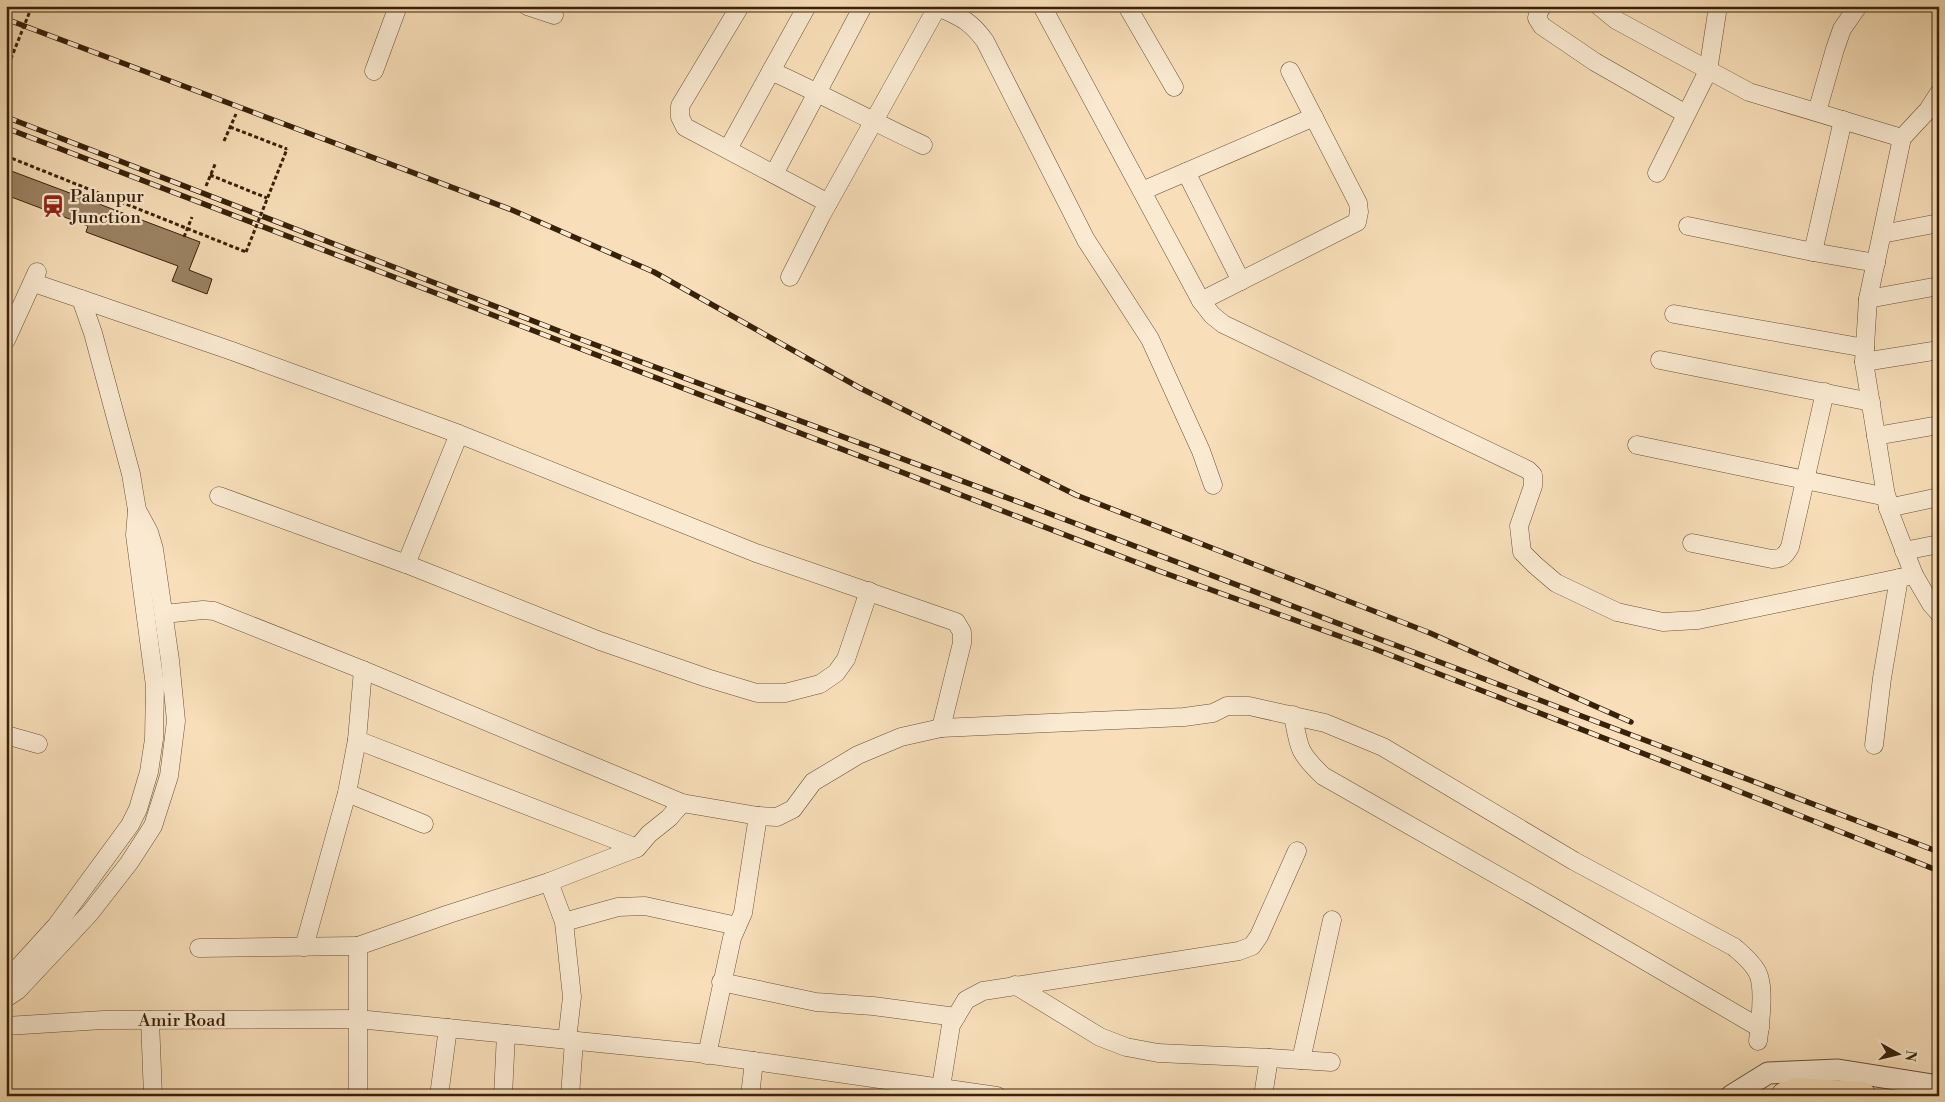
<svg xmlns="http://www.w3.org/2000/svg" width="1945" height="1102" font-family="'Libre Bodoni',serif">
  <rect width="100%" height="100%" fill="#f8dfb9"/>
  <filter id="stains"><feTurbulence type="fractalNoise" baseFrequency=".004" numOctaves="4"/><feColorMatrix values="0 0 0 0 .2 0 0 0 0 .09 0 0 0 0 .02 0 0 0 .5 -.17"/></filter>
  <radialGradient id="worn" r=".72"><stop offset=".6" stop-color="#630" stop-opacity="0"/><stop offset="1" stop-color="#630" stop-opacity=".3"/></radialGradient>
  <polygon fill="#9c8465" stroke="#382109" points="6,169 200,242 189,270 212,279 207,294 172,281 178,266 86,232 88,226 6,195"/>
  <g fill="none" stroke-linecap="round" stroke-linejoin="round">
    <defs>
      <g id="minor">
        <polyline points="527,6 554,15"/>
        <polyline points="740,6 680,106 680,117 685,127 828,203"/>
        <path d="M936 6C959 17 969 19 985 41L1086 240 1150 339 1201 451 1213 485"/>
        <polyline points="1042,6 1201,301 1212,315 1223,324 1528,470 1533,475 1533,486 1519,526 1522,552 1535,565 1556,583 1617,612 1663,622 1698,620 1914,575"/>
        <polyline points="1127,6 1174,87"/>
        <polyline points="1543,6 1539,11 1537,18 1542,26 1595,62 1686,114"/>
        <polyline points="1599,6 1616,20 1749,92 1902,138"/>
        <polyline points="374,71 398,6"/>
        <path d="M771 71C822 94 871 121 923 145"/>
        <polyline points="1939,93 1928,110 1902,138 1868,299 1864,362 1888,508 1914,575 1931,604 1939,613"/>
        <polyline points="1817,112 1835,49 1842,29 1858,6"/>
        <polyline points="728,149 807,6"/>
        <polyline points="1186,172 1241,281"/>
        <polyline points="1657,173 1708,71 1718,6"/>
        <polyline points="774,174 863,6"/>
        <polyline points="1142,191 1314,117"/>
        <polyline points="1688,226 1813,252 1876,263"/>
        <polyline points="1882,234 1939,223"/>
        <polyline points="1813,252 1843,120"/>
        <polyline points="790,277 822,214 934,13 936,6"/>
        <polyline points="81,299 232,351 459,434 756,553 956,622 962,632 962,643 941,728"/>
        <polyline points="1868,299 1939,286"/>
        <polyline points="1201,301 1357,222 1359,212 1358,203 1290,71"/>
        <polyline points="1674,314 1865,348"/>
        <polyline points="6,340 37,272"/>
        <polyline points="1660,360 1871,402"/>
        <polyline points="1864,362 1939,350"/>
        <polyline points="1876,436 1939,425"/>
        <polyline points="1637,445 1887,497"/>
        <polyline points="219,496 406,564 600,641 707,678 757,693 785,693 820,684 836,673 846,659 869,591"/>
        <polyline points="1888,508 1939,497"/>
        <path d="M1692 543 1772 559C1782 559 1785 556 1790 547L1825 392"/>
        <polyline points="1904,551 1939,544"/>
        <polyline points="406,564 459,434"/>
        <polyline points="164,614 203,610 214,611 363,670 682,803 669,818 649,834 637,848 549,882 449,914 358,946 358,1096"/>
        <path d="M1293 715C1299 748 1298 752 1323 776L1546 903 1760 1028"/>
        <polyline points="6,735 38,744"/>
        <polyline points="357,740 637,848"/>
        <polyline points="1874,745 1882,678 1899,578"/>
        <polyline points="347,793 424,824"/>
        <path d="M682 803 758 816 777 817 793 809 813 782 858 755 901 737 941 728 1184 717 1213 713 1227 706H1249L1325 723 1383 747 1574 861 1734 947C1742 954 1751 961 1756 970 1766 984 1760 1024 1758 1041"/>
        <polyline points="549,882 564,922 572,997 567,1040"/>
        <polyline points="564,922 618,907 645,906 737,926"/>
        <polyline points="304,947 347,793 357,740 363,670"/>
        <polyline points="199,948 358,946"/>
        <polyline points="6,981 56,926 130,825 138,809 149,772 154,739 155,686 135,535 137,510 131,474 93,333 81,299 34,283"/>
        <polyline points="721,982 816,1002 873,1006 956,1017"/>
        <polyline points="1015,985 1100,1037 1126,1047 1158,1053 1269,1058 1331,1062"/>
        <polyline points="6,998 18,990 90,913 129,863 153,826 169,776 176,721 170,660 154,549 149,532 137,510"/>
        <polyline points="150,1020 153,1096"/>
        <polyline points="6,1026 103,1020 358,1019 698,1053 997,1096"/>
        <polyline points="707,1055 732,938 743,913 758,816"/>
        <polyline points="1301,1060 1332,920"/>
        <polyline points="941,1087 951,1025 966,1000 983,991 1239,951 1252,946 1259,936 1297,851"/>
        <polyline points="439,1096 448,1028"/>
        <polyline points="503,1096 506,1034"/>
        <polyline points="570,1096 574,1041"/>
        <polyline points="750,1096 754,1061"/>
        <polyline points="1263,1096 1269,1058"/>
      </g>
      <polyline id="tertiary" points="1731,1096 1768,1073 1838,1070 1939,1086"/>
      <polyline id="primary" points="1785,1096 1797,1092 1862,1096"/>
    </defs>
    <use href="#minor" stroke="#685035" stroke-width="19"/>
    <use href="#tertiary" stroke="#685035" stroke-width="23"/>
    <use href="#primary" stroke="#382109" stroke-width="29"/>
    <g stroke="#382109" stroke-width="3" stroke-dasharray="4 2.5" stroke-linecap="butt">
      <polyline points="230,127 287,149"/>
      <polyline points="224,141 236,114"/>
      <polyline points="6,156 246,252"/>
      <polyline points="210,175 267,198"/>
      <polyline points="206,186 216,162"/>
      <polyline points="184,237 192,217"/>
    </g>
    <use href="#minor" stroke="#faead2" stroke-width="18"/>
    <use href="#tertiary" stroke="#faead2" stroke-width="21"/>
    <use href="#primary" stroke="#f8dfb9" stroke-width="28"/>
    <defs>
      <g id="rail">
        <polyline points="6,19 512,210 654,272 860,388 1076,495 1430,633 1631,722"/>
        <polyline points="6,117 577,338 1032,507 1939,852"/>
        <polyline points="6,128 1159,571 1375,649 1683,769 1939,871"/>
      </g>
    </defs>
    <use href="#rail" stroke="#382109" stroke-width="5.5"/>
    <use href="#rail" stroke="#faead2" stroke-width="4" stroke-dasharray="11" stroke-linecap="butt"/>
    <g stroke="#382109" stroke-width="3" stroke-dasharray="4 2.5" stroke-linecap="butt">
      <polyline points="6,71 32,6"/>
      <polyline points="246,252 287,149"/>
    </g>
  </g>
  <defs>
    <symbol id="station-bare" viewBox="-9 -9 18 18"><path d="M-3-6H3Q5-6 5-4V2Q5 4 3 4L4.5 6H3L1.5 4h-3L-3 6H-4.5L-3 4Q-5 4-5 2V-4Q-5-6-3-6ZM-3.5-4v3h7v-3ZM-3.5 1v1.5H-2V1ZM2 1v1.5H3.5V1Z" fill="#8f2418" stroke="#faead2" stroke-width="2.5" paint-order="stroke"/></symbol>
  </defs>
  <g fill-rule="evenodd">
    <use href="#station-bare" x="37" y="190" width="32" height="32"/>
  </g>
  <g text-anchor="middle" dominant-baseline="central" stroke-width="4.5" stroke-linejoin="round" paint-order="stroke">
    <g font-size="18" fill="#382109" stroke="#faead2" text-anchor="start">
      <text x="70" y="196">Palanpur<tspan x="70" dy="21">Junction</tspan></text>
    </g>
    <g font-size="18" fill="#382109" stroke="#faead2">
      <text x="182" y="1020">Amir Road</text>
    </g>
  </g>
  <rect width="1945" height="1102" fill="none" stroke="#f8dfb9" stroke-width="25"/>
  <rect x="8" y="8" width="1930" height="1087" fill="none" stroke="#382109" stroke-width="2.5"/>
  <rect x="12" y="12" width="1920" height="1077" fill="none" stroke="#382109"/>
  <g transform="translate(1898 1054) rotate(98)" stroke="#faead2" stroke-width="4" paint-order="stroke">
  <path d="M0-4L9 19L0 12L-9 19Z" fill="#382109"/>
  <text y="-8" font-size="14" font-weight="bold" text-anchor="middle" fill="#382109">N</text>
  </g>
  <rect width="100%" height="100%" filter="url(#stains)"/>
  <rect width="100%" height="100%" fill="url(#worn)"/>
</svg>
